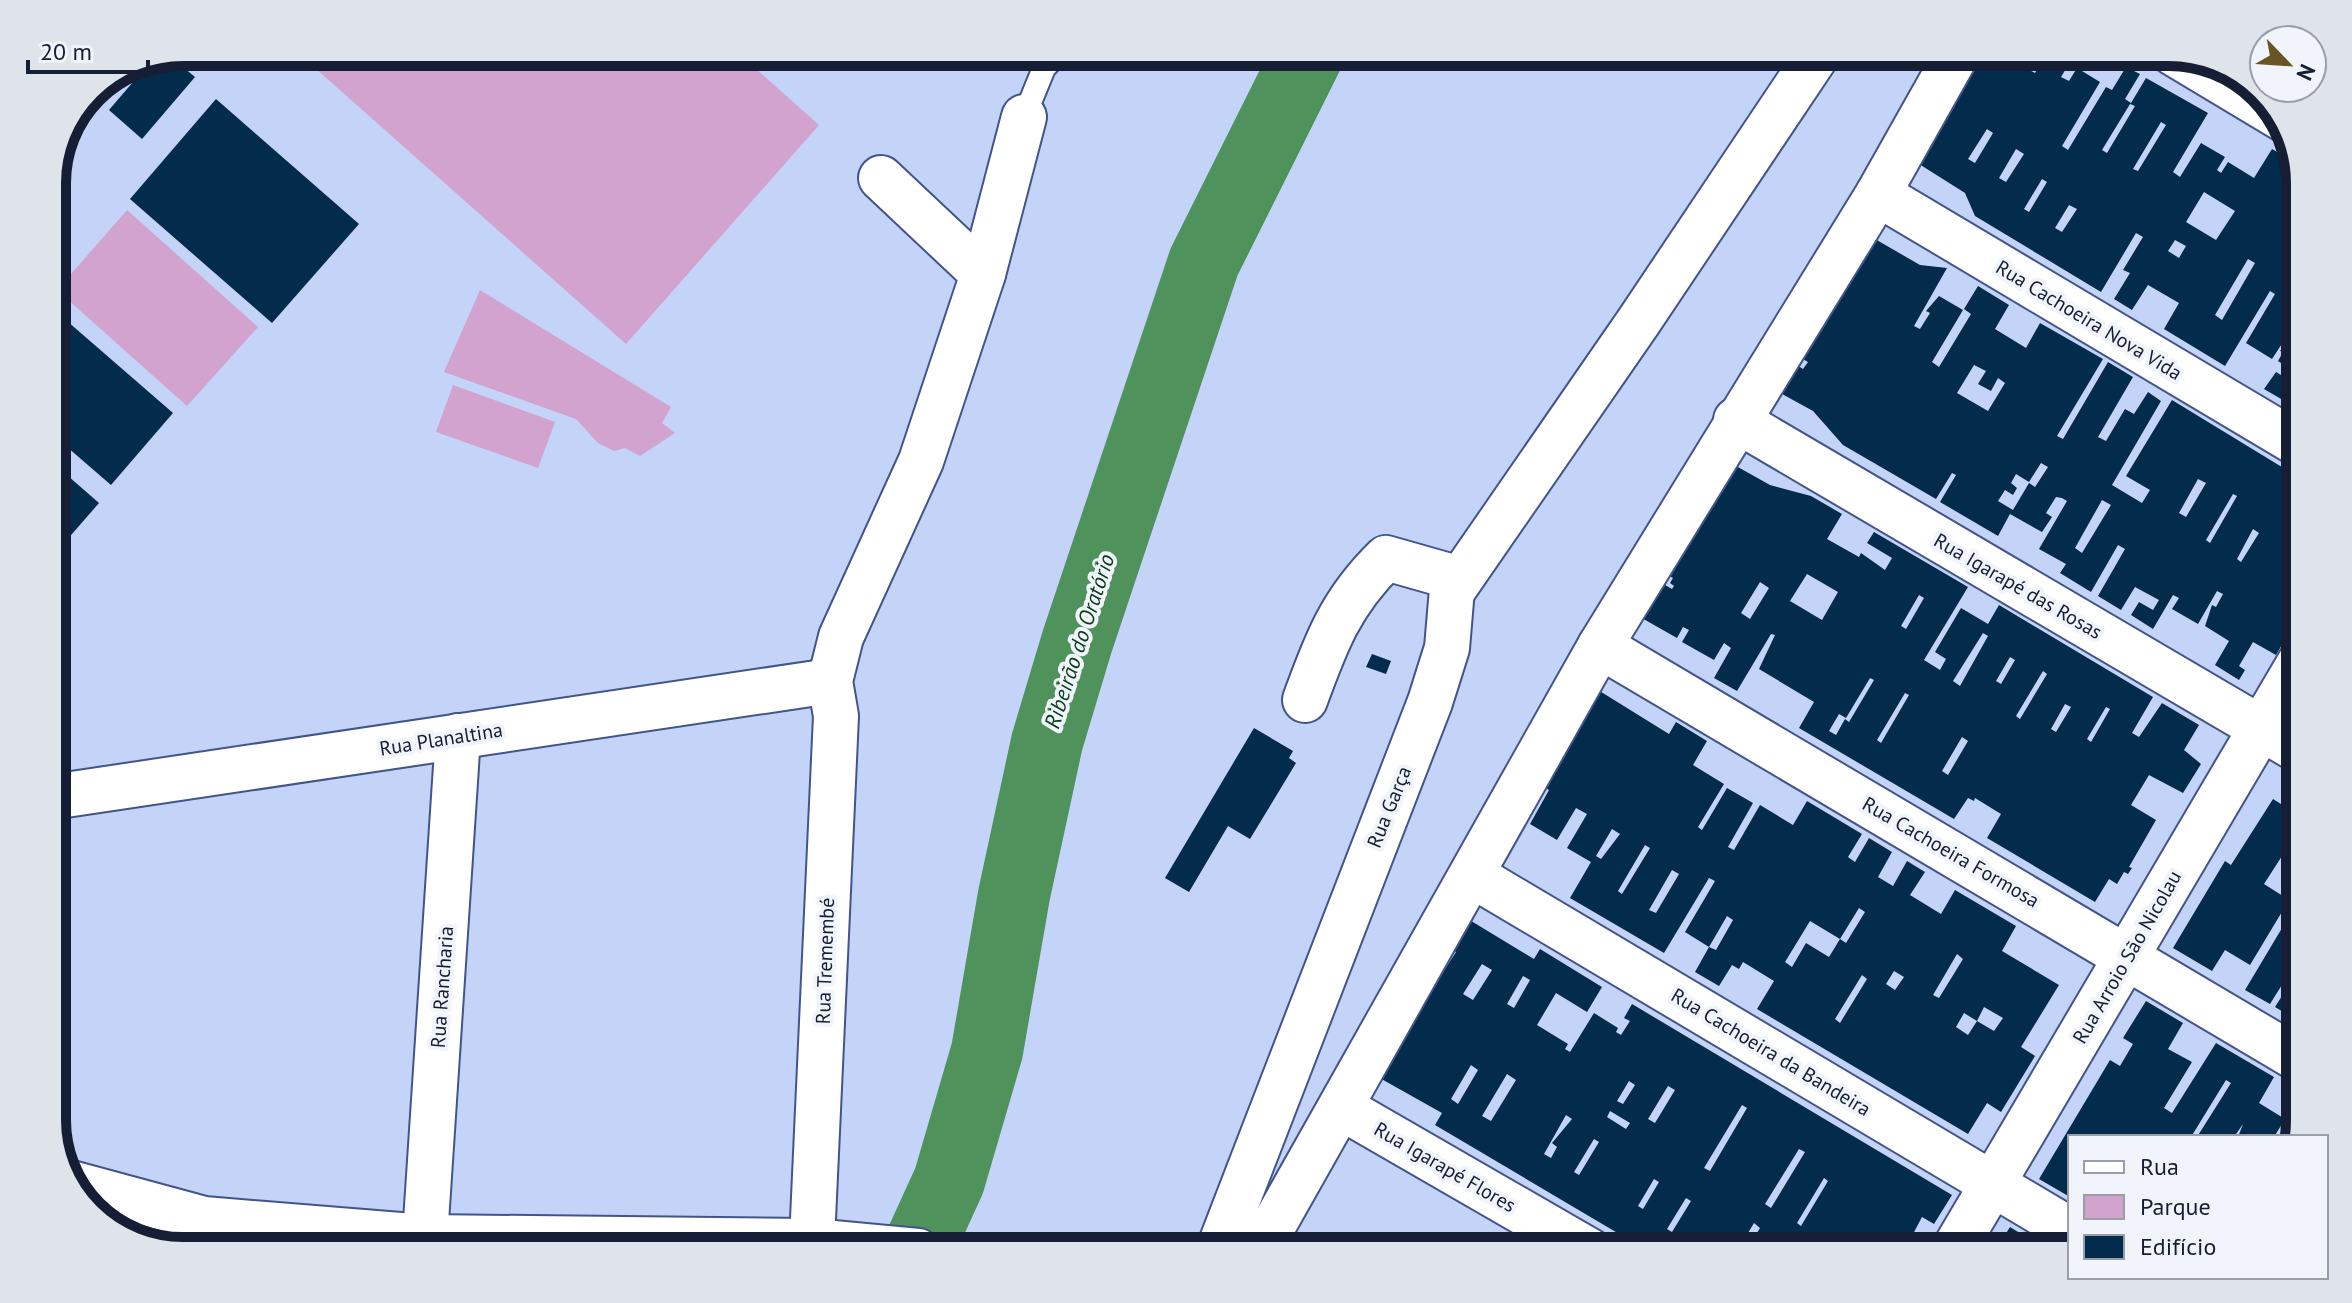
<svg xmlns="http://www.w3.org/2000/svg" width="2352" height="1303" font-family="'PT Sans',sans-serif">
  <rect width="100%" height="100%" fill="#c4d3f8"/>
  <g fill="#d1a3ce">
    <polygon points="297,52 737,52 819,125 626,344"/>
    <polygon points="127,210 258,327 187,406 57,290"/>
    <polygon points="480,290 671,407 662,423 675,433 640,456 625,448 614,451 598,443 576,419 444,372"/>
    <polygon points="453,385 555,422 538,468 436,432"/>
  </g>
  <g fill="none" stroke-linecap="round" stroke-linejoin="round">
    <polyline stroke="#4f925b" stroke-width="72" points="917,1251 949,1181 987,1051 1014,895 1047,742 1077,642 1204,262 1309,52"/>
  </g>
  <g fill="#032b4b" fill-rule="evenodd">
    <path d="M1974 52H2033L2024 67 2035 73 2048 52H2076L2061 77 2069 81 2077 68 2100 82 2062 146 2068 150 2106 87 2112 90 2126 67 2140 74 2125 99 2131 103 2146 78 2208 113 2173 172 2180 177 2201 143 2225 157 2217 170 2221 173 2228 162 2254 178 2272 149 2296 163 2299 172 2282 201 2287 205 2291 199 2300 204V237L2295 245 2300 241V316L2272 359 2246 343 2275 294 2270 291 2225 366 2164 329 2179 303 2148 285 2132 310 2114 299 2130 273 2123 270 2143 237 2136 233 2101 292 1975 216 1965 193 1908 157ZM2130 104 2135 106 2107 153 2102 150ZM2161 122 2166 125 2138 171 2133 169ZM1987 129 1993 133 1975 163 1968 159ZM2016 149 2024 154 2006 182 1999 178ZM2042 179 2047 182 2029 212 2024 209ZM2204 192 2235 211 2216 240 2186 222ZM2069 205 2077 209 2062 232 2055 228ZM2175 240 2186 246 2179 258 2168 251ZM2248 259 2255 263 2222 320 2215 315Z"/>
    <polygon points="171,57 195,77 142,139 109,110 145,68"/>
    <polygon points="216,99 359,224 272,323 130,199"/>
    <path d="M1875 239 1920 265 1947 268 1914 326 1920 329 1930 313 1926 311 1939 296 1963 310 1932 362 1939 367 1971 314 1964 309 1978 286 2009 305 1995 329 2026 348 2040 323 2103 359 2057 436 2063 439 2108 362 2133 377 2098 437 2106 441 2125 409 2134 414 2148 392 2161 401 2112 485 2142 503 2150 490 2126 476 2172 400 2300 478V614L2276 655 2253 642 2239 666 2245 670 2239 680 2215 665 2229 641 2205 626 2212 605 2216 607 2223 594 2217 591 2198 624 2172 609 2179 598 2173 595 2153 629 2131 615 2139 602 2153 610 2159 600 2135 587 2121 610 2098 596 2125 549 2118 545 2091 592 2060 573 2066 564 2039 549 2067 501 2062 498 2056 497 2046 513 2052 517 2042 532 2010 514 1998 536 1940 502 1956 475 1952 473 1936 499 1843 445 1813 411 1775 390 1792 362 1803 369 1808 362 1796 355ZM1974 365 1986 371 1978 384 1991 391 1998 378 2005 383 1988 411 1957 393ZM2041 463 2048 467 2035 487 2029 483 2013 510 1998 501 2005 490 2013 495 2017 488 2011 483 2016 474 2029 482ZM2198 479 2206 483 2186 517 2179 513ZM2233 494 2237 496 2210 543 2206 540ZM2102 500 2111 505 2082 553 2075 548ZM2253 529 2259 533 2241 562 2237 559Z"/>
    <polygon points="52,308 173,413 111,485 52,434"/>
    <polygon points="2300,328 2300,410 2264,389 2276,372 2281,375 2287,367 2278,361 2283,352 2280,351 2287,340 2291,343"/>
    <path d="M1720 457 1770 485 1811 496 1842 514 1827 539 1859 557 1861 553 1885 570 1892 558 1867 543 1874 532 1968 587 1924 660 1940 670 1946 659 1935 652 1961 608 1988 624 1999 605 2153 697 2132 733 2139 737 2162 703 2199 725 2184 750 2201 764 2183 793 2149 775 2131 805 2156 820 2129 867 2132 868 2128 874 2124 872 2117 884 2109 879 2095 902 1987 838 2001 814 1975 798 1974 801 1968 798 1954 819 1799 728 1814 702 1759 669 1775 635 1771 634 1737 691 1714 678 1731 648 1724 643 1714 660 1682 642 1689 630 1683 627 1677 638 1640 617 1650 572 1667 582 1665 585 1672 589 1674 586 1670 583 1673 578 1666 574ZM1807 574 1838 592 1822 620 1790 601ZM1760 582 1769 588 1750 619 1741 613ZM1919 595 1924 598 1906 629 1901 626ZM1983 633 1988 636 1960 686 1953 681ZM2010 657 2015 660 2001 684 1996 681ZM2043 671 2047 674 2020 719 2016 716ZM1870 678 1874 680 1849 722 1845 719 1836 735 1829 731 1839 714 1846 718ZM1905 693 1909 695 1881 743 1877 740ZM2065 704 2071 707 2056 732 2051 729ZM2106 707 2110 709 2091 742 2087 739ZM1962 737 1968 741 1948 775 1942 771Z"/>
    <polygon points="52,462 99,503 52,557"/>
    <polygon points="1372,654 1391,661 1386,674 1366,667"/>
    <path d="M1598 690 1669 734 1676 722 1707 741 1693 765 1724 784 1698 827 1702 830 1727 788 1753 803 1728 847 1734 850 1760 805 1793 825 1807 801 1862 834 1848 857 1855 862 1869 838 1892 852 1878 877 1893 886 1907 861 1925 872 1910 895 1941 914 1955 890 2016 926 2002 951 2059 985 2021 1047 2035 1056 2001 1112 1987 1103 1968 1134 1757 1009 1774 981 1743 962 1739 969 1732 965 1719 986 1695 972 1709 947 1716 950 1733 920 1727 916 1709 947 1685 932 1715 881 1709 878 1664 953 1570 898 1591 862 1567 848 1587 814 1576 808 1557 840 1530 824 1549 790 1540 785ZM1612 829 1620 834 1601 859 1596 856ZM1645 845 1650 848 1622 894 1618 891ZM1672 870 1679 874 1656 913 1649 910ZM1859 908 1865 912 1846 943 1840 939ZM1810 921 1840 939 1829 957 1806 943 1792 967 1785 962ZM1957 954 1963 959 1939 998 1933 995ZM1894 971 1904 977 1895 990 1886 984ZM1862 975 1867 979 1840 1023 1835 1019ZM1984 1007 2003 1018 1994 1031 1977 1021 1968 1035 1956 1027 1964 1013 1977 1021Z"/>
    <polygon points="1254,728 1293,751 1289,758 1296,763 1250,839 1228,826 1189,892 1165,878"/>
    <polygon points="2273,799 2300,816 2300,867 2282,856 2264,884 2289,900 2250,965 2225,950 2212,971 2173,948 2225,861 2231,865"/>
    <polygon points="2300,898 2300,956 2295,963 2300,966 2300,1022 2275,1007 2295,975 2290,972 2270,1004 2245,990"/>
    <path d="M1463 916 1534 959 1540 949 1602 987 1587 1012 1556 993 1537 1025 1568 1044 1565 1049 1570 1052 1594 1013 1618 1028 1616 1032 1621 1035 1630 1021 1624 1018 1632 1004 1952 1195 1934 1224 1922 1217 1904 1251H1746L1760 1228 1754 1223 1737 1251H1648L1435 1125 1442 1113 1369 1072 1428 973 1438 980 1456 952 1445 945ZM1482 964 1492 970 1473 1000 1463 994ZM1523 976 1530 980 1514 1008 1507 1004ZM1471 1065 1478 1070 1458 1104 1451 1099ZM1507 1074 1516 1080 1491 1121 1482 1116ZM1629 1081 1635 1085 1623 1104 1617 1101ZM1668 1086 1675 1090 1655 1123 1648 1119ZM1742 1105 1747 1108 1710 1171 1704 1168ZM1610 1111 1630 1123 1626 1129 1607 1117ZM1566 1115 1572 1119 1552 1143 1557 1147 1551 1158 1544 1154ZM1594 1139 1599 1142 1579 1175 1574 1172ZM1799 1149 1805 1152 1771 1208 1765 1204ZM1824 1178 1828 1181 1801 1226 1797 1223ZM1654 1179 1659 1182 1643 1209 1638 1206ZM1686 1198 1691 1201 1672 1232 1667 1229Z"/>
    <polygon points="2146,1001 2183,1023 2168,1049 2192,1062 2164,1108 2172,1113 2216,1043 2274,1077 2259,1103 2285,1119 2274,1137 2238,1137 2243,1124 2234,1137 2197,1137 2231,1083 2226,1080 2191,1137 2070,1137 2070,1197 2039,1179 2110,1060 2120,1066 2133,1044 2123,1038"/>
    <polygon points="2300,1106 2296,1137 2281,1137"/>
    <polygon points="2010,1227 2049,1251 1995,1251"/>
  </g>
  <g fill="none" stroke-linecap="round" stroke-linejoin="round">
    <defs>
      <polyline id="lane" points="1024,117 1044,68 1059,52"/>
      <g id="street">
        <polyline points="2173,53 2283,119"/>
        <polyline points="881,178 983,274"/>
        <polyline points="1878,194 2300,445"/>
        <polyline points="1736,420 2300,751"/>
        <polyline points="1453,590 1639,321 1819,52"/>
        <polyline points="1600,646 2300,1060"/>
        <polyline points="52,797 830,681"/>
        <polyline points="1472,875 2070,1230"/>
        <polyline points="1342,1108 1590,1251"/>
        <polyline points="425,1237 458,736"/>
        <polyline points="812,1241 836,716 830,681 841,637 921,461 983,274 1024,117"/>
        <path d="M1218 1251 1430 702 1447 648 1453 577 1386 558C1341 602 1326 642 1305 700"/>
        <polyline points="1259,1251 1600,646 1878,194 1958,52"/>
        <polyline points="1953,1251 2300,662"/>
      </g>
      <polyline id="secondary" points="71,1183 204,1219 425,1237 812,1241 918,1251"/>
    </defs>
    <use href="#lane" stroke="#42558a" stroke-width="26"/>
    <use href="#street" stroke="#42558a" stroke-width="48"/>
    <use href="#secondary" stroke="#42558a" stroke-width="48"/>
    <use href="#lane" stroke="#fff" stroke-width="22"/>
    <use href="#street" stroke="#fff" stroke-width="44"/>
    <use href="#secondary" stroke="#fff" stroke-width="44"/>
  </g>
  <g text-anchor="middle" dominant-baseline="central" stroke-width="8" stroke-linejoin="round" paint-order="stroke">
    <g font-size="20" fill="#161e35" stroke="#f1f4fa">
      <text transform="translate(2089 320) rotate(31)">Rua Cachoeira Nova Vida</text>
      <text transform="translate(2018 586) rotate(30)">Rua Igarapé das Rosas</text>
      <text transform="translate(441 739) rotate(-9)">Rua Planaltina</text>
      <text transform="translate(1389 807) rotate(-68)">Rua Garça</text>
      <text transform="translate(1951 852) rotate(30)">Rua Cachoeira Formosa</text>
      <text transform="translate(2127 957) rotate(-60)">Rua Arroio São Nicolau</text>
      <text transform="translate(825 961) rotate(-88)">Rua Tremembé</text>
      <text transform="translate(442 987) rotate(-86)">Rua Rancharia</text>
      <text transform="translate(1771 1052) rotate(31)">Rua Cachoeira da Bandeira</text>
      <text transform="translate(1445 1167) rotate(30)">Rua Igarapé Flores</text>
    </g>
    <g font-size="22" font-style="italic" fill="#093d18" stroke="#f1f4fa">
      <text transform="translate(1079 641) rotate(-72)">Ribeirão do Oratório</text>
    </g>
  </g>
  <path d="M0 0H2352V1303H0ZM183 66H2169A117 117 0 0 1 2286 183V1120A117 117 0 0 1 2169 1237H183A117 117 0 0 1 66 1120V183A117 117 0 0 1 183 66Z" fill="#dfe3ea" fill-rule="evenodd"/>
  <path fill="none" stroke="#161e35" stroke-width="10" d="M183 66H2169A117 117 0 0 1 2286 183V1120A117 117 0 0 1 2169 1237H183A117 117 0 0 1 66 1120V183A117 117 0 0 1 183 66Z"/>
  <rect x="2068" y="1135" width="260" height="144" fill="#f1f4fa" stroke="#999eab" stroke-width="2"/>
  <rect x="2084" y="1161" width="40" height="12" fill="#ffffff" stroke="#999eab" stroke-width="2"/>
  <text x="2140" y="1175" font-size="24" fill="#161e35">Rua</text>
  <rect x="2084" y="1195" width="40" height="24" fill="#d1a3ce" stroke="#999eab" stroke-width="2"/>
  <text x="2140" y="1215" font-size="24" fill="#161e35">Parque</text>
  <rect x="2084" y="1235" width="40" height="24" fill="#032b4b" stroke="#999eab" stroke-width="2"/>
  <text x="2140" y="1255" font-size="24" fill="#161e35">Edifício</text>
  <g transform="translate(2288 64) rotate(115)"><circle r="38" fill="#f1f4fa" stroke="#999eab" stroke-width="2"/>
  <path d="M0-6L14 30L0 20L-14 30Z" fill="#685523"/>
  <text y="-12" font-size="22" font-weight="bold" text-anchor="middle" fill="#161e35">N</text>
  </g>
  <path d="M28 60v12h120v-12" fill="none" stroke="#161e35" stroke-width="4"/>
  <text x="40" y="60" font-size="24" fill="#161e35" stroke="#f1f4fa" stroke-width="6" paint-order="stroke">20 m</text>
</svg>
